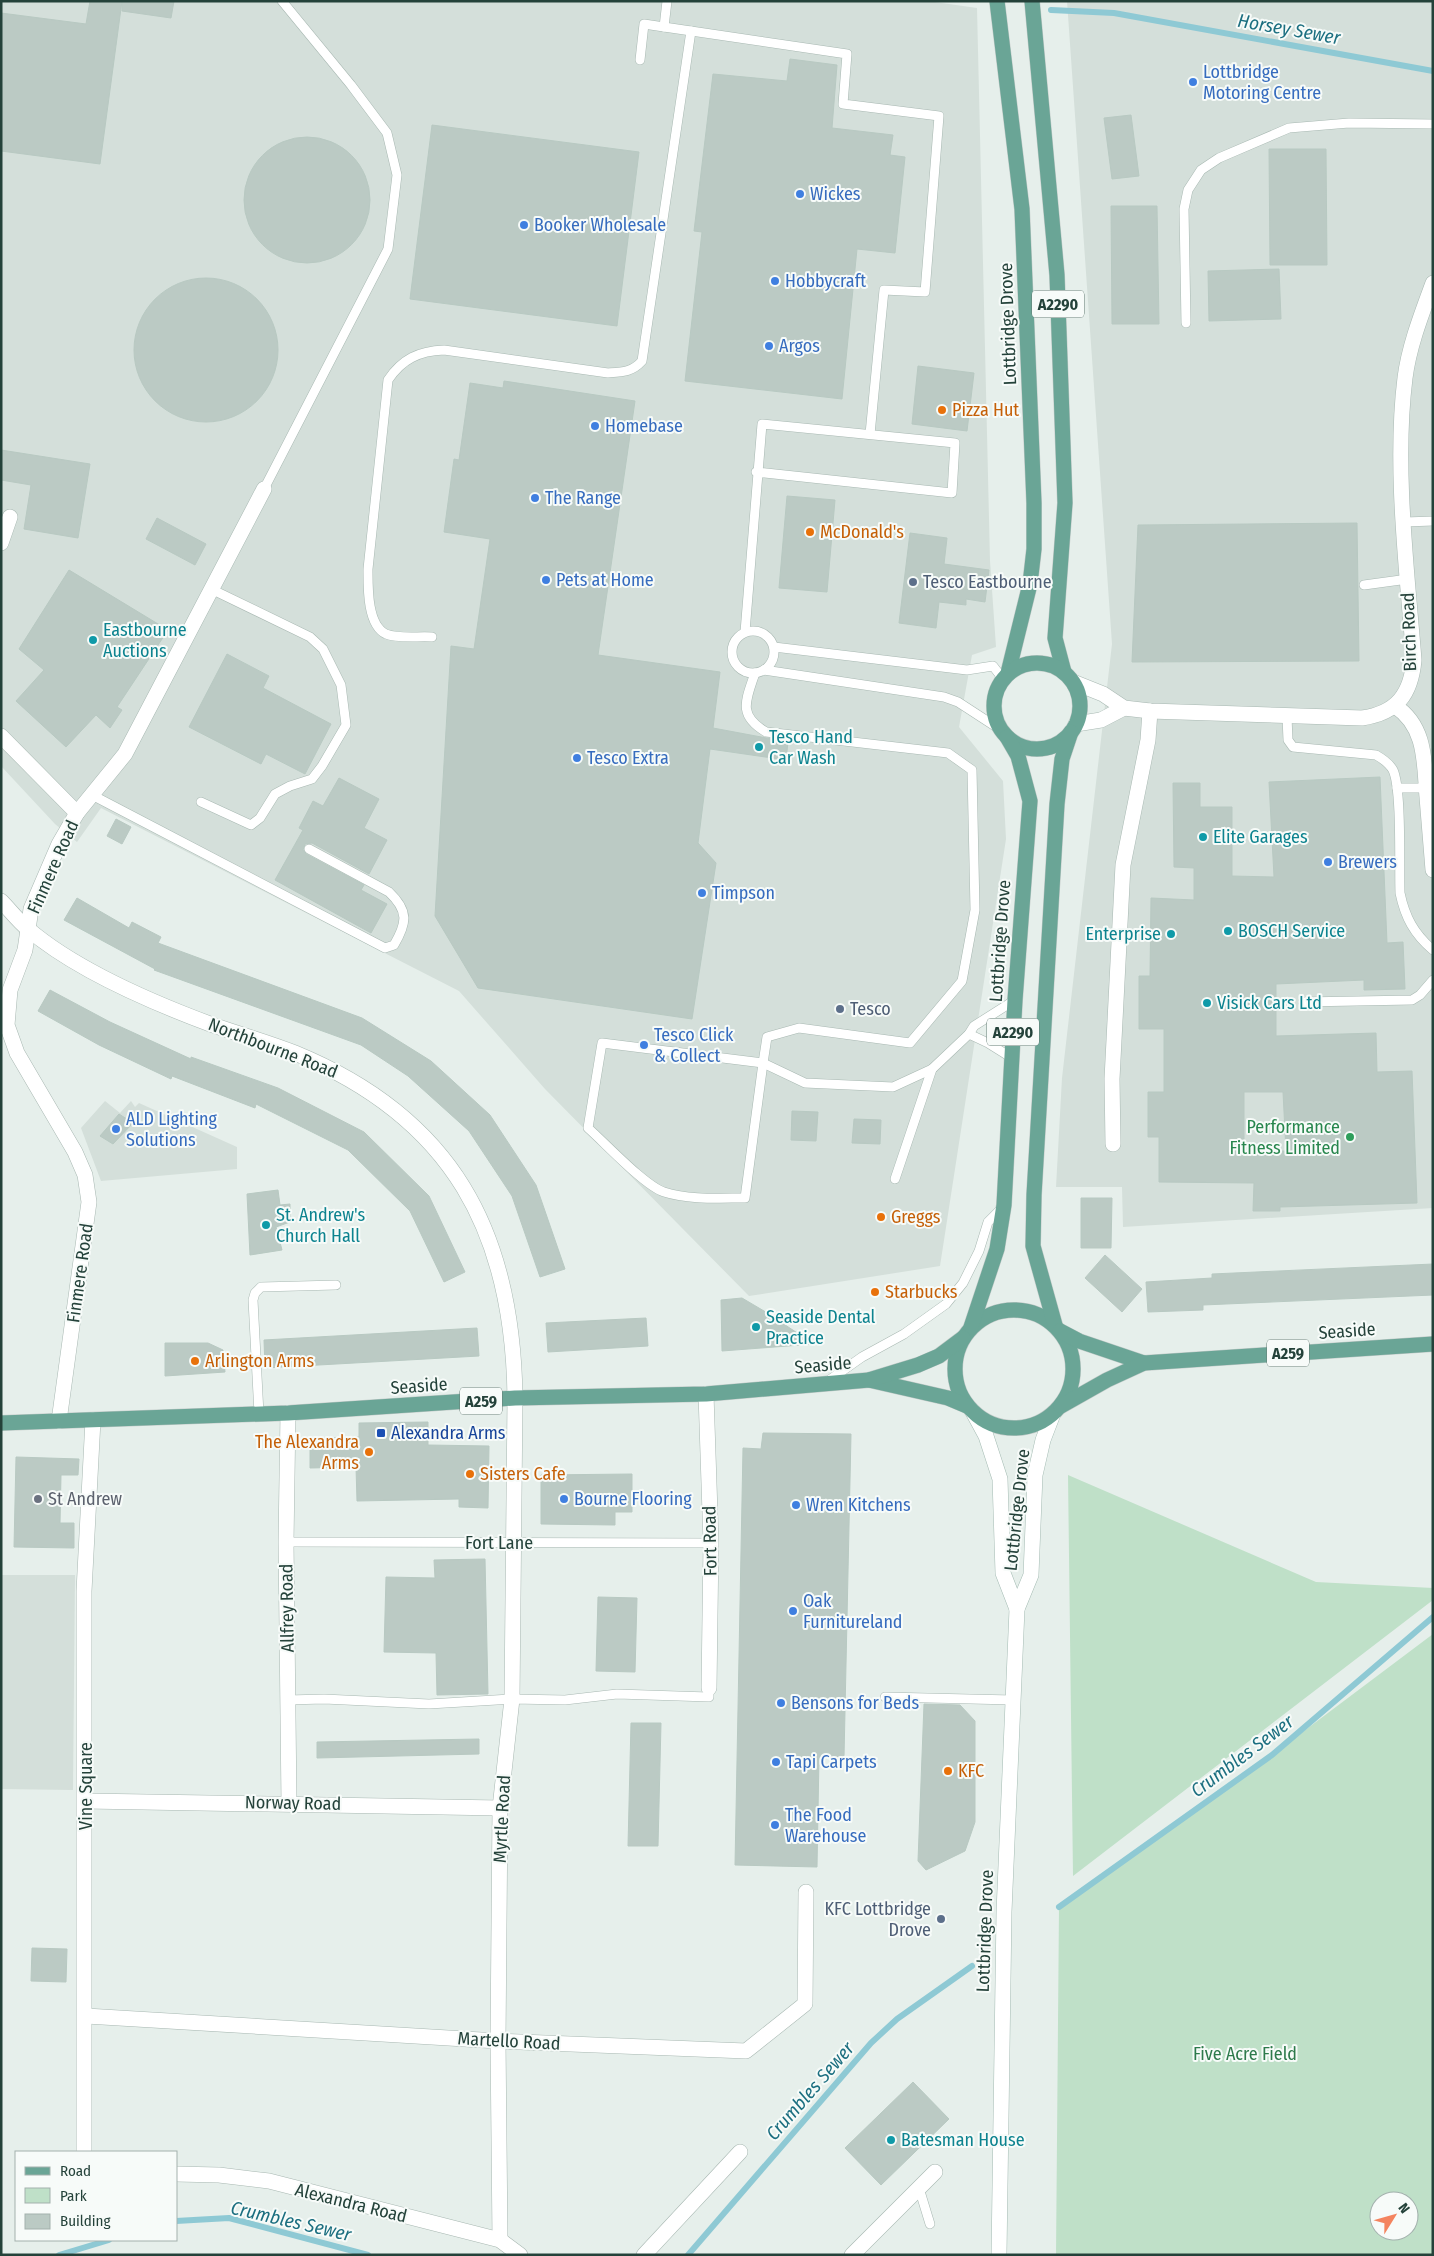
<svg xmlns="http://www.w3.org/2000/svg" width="1434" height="2256" font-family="'Fira Sans Condensed',sans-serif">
  <rect width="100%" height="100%" fill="#e6efeb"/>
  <g fill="#d4dfda">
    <polygon points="1,1 928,1 977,8 990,561 996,647 972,655 959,727 1003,781 1006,839 940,1266 749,1296 545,1089 459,991 101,808 77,842 55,824 1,766"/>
    <polygon points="1067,1 1433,1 1433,1208 1123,1227 1122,1187 1056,1187 1062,1078 1112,644"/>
    <polygon points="105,1101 120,1113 131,1101 135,1107 139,1103 237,1147 237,1169 101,1181 81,1128"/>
    <polygon points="1,1575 75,1575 73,1790 1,1789"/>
  </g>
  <g fill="#bfe0c8" fill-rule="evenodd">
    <polygon points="1068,1475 1316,1582 1433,1588 1433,1600 1073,1876"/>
    <path d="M1433 1634V2255H1056L1059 1907 1272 1755ZM1379 2201H1409V2231H1379Z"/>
  </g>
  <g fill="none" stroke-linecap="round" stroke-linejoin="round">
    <g stroke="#8ec9d4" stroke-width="6">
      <polyline points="1051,10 1114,13 1433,71"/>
      <polyline points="1059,1907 1272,1755 1433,1617"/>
      <polyline points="176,2221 229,2218 368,2255"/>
      <polyline points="59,2255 109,2240"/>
      <polyline points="688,2255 871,2043 897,2019 972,1966"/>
    </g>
  </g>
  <g fill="#bbcac4" stroke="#b8c9c2" fill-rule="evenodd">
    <polygon points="90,1 122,1 100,164 1,151 1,13 86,24"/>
    <polygon points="122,1 174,1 171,18 122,11"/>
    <polygon points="790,59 837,65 832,128 893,135 890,155 905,157 895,253 857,249 842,399 685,381 702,232 694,231 713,74 787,81"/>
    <polygon points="1131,115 1139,176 1112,179 1104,118"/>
    <polygon points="432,125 639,152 617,326 410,299"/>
    <circle cx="307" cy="200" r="63"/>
    <polygon points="1269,149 1326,149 1327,265 1270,265"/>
    <polygon points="1111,206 1157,206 1159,324 1112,324"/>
    <polygon points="1279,269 1281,319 1209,321 1208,271"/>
    <circle cx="206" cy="350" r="72"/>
    <polygon points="918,366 974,373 967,431 912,424"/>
    <polygon points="504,381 635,401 598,655 720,672 713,728 788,742 786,760 710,749 698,843 716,863 692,1019 478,988 435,916 451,646 474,649 490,539 444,532 454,459 459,460 470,383 503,388"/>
    <polygon points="1,450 90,464 78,538 24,529 31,485 1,480"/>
    <polygon points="787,496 835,500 827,592 779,588"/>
    <polygon points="157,518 206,544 195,565 146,539"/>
    <polygon points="1357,523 1359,661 1132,662 1138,525"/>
    <polygon points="910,533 947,538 944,564 989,570 985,602 966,599 966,605 939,602 936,628 899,623"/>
    <polygon points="69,570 168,630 117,707 122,710 110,728 96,715 66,747 16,701 44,670 19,649"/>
    <polygon points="227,654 269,676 263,688 331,724 305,774 266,754 261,764 189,727"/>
    <path d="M1380 777 1387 943 1403 942 1405 989 1364 990V980L1276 984V1036L1376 1033 1377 1072 1412 1071 1417 1203 1280 1207V1211H1253L1254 1183 1159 1182V1137H1148V1092H1164V1029H1139V976H1150L1151 898 1194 900V868L1174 867 1173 783H1200V807H1232V876L1274 877 1269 782ZM1244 1092H1283L1286 1151H1244Z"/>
    <polygon points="339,778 379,799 364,828 387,840 369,874 312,843 305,844 303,850 306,854 364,885 361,890 387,904 371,933 275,880 303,830 299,828 313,801 323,806"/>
    <polygon points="116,819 131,827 122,844 107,836"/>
    <polygon points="77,898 129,928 132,922 161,937 158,943 362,1018 431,1061 490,1115 536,1185 565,1269 540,1277 512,1196 469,1131 408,1076 361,1045 154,970 155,969 64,920"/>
    <polygon points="50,990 110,1022 191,1059 191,1057 278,1088 364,1132 429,1196 465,1272 444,1282 410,1211 348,1150 256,1104 255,1108 172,1076 171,1079 99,1045 38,1011"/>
    <polygon points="792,1111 818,1112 816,1141 791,1140"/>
    <polygon points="119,1114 133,1123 113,1144 100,1136"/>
    <polygon points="854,1119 881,1120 880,1144 852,1143"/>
    <polygon points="278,1190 280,1205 290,1204 290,1222 276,1227 282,1250 250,1255 247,1194"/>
    <polygon points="1081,1198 1112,1198 1111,1248 1081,1248"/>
    <polygon points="1105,1255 1142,1289 1122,1312 1085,1278"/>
    <polygon points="1433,1264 1433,1295 1203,1305 1203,1310 1148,1312 1146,1282 1212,1278 1212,1274"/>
    <polygon points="742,1298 764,1311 814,1344 722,1351 721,1300"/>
    <polygon points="646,1318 648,1346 548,1352 546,1323"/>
    <polygon points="477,1328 479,1356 265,1368 264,1340"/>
    <polygon points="165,1343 208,1343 223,1350 225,1372 165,1376"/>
    <polygon points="428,1422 428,1445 489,1446 488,1508 459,1507 459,1499 357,1501 356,1467 310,1468 310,1438 359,1437 359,1423"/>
    <polygon points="763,1433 851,1434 844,1757 819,1757 817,1867 735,1865 743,1448 761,1449"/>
    <polygon points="16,1457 79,1459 78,1475 61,1475 60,1523 74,1523 74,1548 14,1547"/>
    <polygon points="632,1474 632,1512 615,1512 615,1525 541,1524 541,1475"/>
    <polygon points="485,1559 488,1694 437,1695 436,1653 384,1652 386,1577 435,1578 434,1560"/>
    <polygon points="598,1597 637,1598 635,1672 596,1671"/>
    <polygon points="924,1704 960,1705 975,1721 975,1822 965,1851 926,1870 918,1861"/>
    <polygon points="631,1723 661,1723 658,1846 628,1846"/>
    <polygon points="479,1739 479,1754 317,1758 317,1742"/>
    <polygon points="32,1948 67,1949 66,1982 31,1981"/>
    <polygon points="913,2082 949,2119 881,2185 845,2148"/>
  </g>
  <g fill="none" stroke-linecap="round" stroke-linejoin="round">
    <defs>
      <g id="lane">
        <polyline points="667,1 664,27 847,54 843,104 939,116 925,292 884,290 870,434"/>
        <polyline points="640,60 644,24 664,27"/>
        <polyline points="1186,323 1184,209 1188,190 1201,170 1219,158 1289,128 1349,123 1433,124"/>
        <polyline points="264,489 388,249 397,175 387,133 351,85 282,1"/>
        <polyline points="1405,522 1433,521"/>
        <polyline points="1364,585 1408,579"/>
        <circle cx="753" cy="652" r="21"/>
        <polyline points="745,632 762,424 955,443 952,493 756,472"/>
        <path d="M432 637C419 636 398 639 386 634 367 625 368 587 368 569L388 380C402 359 419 351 444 350L608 373C623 372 632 372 642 361L691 31"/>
        <polyline points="774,647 967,670 993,666 1003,679"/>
        <polyline points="764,670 944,697 958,702 1001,730"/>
        <path d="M755 673C746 700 737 715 766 732L948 753 972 770 975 910 962 981 910 1043 799 1028 767 1037 763 1063 805 1083 893 1087 932 1069 969 1034 974 1026 1015 1000"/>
        <path d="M1287 717 1288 740 1293 747 1376 755C1383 759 1389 763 1393 770 1402 789 1399 868 1400 893 1405 917 1414 934 1433 950"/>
        <polyline points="1397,788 1426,788"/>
        <path d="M92 795 385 948 394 945C407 923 409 911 389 892L309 849"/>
        <polyline points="201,802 251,825 260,818 275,794 290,786 312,779 322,766 346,725 341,685 323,649 310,637 213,590"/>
        <polyline points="1303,1002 1412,1000 1420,995 1433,980"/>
        <polyline points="969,1034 988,1043 1012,1058"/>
        <path d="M602 1043 763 1063 745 1198C719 1198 689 1200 664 1192 645 1186 605 1143 588 1128Z"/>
        <polyline points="895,1179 932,1069"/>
        <polyline points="828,1381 862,1357 904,1334 946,1304 963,1283 979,1251 988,1222 1002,1208"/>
        <polyline points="259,1414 253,1300 255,1293 261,1287 336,1285"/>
        <polyline points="286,1542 711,1543"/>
        <polyline points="885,1697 1013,1700"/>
        <polyline points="288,1700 324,1699 429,1704 512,1699 565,1700 617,1694 709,1697 709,1688"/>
        <polyline points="919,2188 930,2224"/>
      </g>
      <g id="street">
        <polyline points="1,543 10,517"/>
        <path d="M1073 682 1103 694 1124 708 1150 711 1362 718C1397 713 1411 694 1414 660 1407 571 1394 466 1405 378 1409 346 1422 313 1433 283"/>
        <path d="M1395 706C1427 727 1424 764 1427 797 1429 821 1431 846 1433 870"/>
        <polyline points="1076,724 1101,720 1124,708"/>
        <polyline points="1,736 77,813"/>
        <path d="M1 901C10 910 18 921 28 929 76 970 151 1002 210 1024 238 1034 267 1042 295 1053 453 1118 513 1232 515 1398L512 1699 500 1808 498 2041 500 2240"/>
        <polyline points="1113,1144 1112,1079 1123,865 1148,740 1150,711"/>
        <polyline points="706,1394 711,1543 709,1688"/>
        <polyline points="288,1413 286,1542 289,1803"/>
        <polyline points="59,1421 89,1202 85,1175 75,1152 17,1053 7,1025 10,990 25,950 31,909 59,844 77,813 125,754 264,489"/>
        <polyline points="86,1801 500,1808"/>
        <polyline points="86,2016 498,2041 746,2051 805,2004 806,1892"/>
        <polyline points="84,2152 84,1591 93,1420"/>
        <polyline points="176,2174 219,2175 269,2181 500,2240 520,2255"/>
        <polyline points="644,2255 740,2152"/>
        <polyline points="852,2255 935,2172"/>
      </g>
      <g id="secondary">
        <polyline points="973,1412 986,1436 1000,1479 1003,1573 1017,1609"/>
        <polyline points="999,2255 1004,1912 1017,1609 1031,1575 1035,1475 1043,1440 1053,1414"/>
      </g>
      <g id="primary">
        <polyline points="997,1 1022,209 1034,503 1034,549 1030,584 1008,673"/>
        <polyline points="1032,1 1057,275 1065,503 1055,638 1064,672"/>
        <circle cx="1037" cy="706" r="43"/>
        <circle cx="1014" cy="1369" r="59"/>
        <polyline points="1055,1325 1033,1246 1034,1195 1057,804 1062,759 1071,732"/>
        <polyline points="971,1327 997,1249 1004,1205 1015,1000 1030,801 1018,756 1007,737"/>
        <polyline points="1060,1331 1079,1341 1144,1363"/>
        <polyline points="869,1380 948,1398 967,1406"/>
        <polyline points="1061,1406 1107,1380 1144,1363 1433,1344"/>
        <polyline points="1,1423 288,1413 515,1398 706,1394 869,1380 918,1365 939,1356 963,1338"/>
      </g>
    </defs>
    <use href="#lane" stroke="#a8b8b2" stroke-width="10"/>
    <use href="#street" stroke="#a8b8b2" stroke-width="16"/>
    <use href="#secondary" stroke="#a4bbb3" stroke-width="16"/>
    <use href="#primary" stroke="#c2cac8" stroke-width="16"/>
    <use href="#lane" stroke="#fff" stroke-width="9"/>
    <use href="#street" stroke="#fff" stroke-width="15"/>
    <use href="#secondary" stroke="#fff" stroke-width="15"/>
    <use href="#primary" stroke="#6aa596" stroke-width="15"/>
  </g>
  <g fill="#3f7fe0" stroke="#f7fbf9" stroke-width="2">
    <circle cx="1193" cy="82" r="5"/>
    <circle cx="800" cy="194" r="5"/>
    <circle cx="524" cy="225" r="5"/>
    <circle cx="775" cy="281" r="5"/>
    <circle cx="769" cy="346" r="5"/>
    <circle cx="595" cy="426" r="5"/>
    <circle cx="535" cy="498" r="5"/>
    <circle cx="546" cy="580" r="5"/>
    <circle cx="577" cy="758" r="5"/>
    <circle cx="1328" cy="862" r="5"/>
    <circle cx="702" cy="893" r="5"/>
    <circle cx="644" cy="1045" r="5"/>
    <circle cx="116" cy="1129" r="5"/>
    <circle cx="564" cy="1499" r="5"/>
    <circle cx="796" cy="1505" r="5"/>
    <circle cx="793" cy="1611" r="5"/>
    <circle cx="781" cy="1703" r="5"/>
    <circle cx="776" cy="1762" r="5"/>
    <circle cx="775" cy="1825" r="5"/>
  </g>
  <g fill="#e8710a" stroke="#f7fbf9" stroke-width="2">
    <circle cx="942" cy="410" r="5"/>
    <circle cx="810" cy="532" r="5"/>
    <circle cx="881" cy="1217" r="5"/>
    <circle cx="875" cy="1292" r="5"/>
    <circle cx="195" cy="1361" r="5"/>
    <circle cx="369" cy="1452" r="5"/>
    <circle cx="470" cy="1474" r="5"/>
    <circle cx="948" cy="1771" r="5"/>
  </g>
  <g fill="#5c6f8a" stroke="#f7fbf9" stroke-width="2">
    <circle cx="913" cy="582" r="5"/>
    <circle cx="840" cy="1009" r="5"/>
    <circle cx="941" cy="1919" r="5"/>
  </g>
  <g fill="#0f9aa8" stroke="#f7fbf9" stroke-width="2">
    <circle cx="93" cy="640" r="5"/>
    <circle cx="759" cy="747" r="5"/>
    <circle cx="1203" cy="837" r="5"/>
    <circle cx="1228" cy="931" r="5"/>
    <circle cx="1171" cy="934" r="5"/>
    <circle cx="1207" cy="1003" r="5"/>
    <circle cx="266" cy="1225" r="5"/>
    <circle cx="756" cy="1327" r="5"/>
    <circle cx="891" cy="2140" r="5"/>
  </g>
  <circle fill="#2e9e5b" stroke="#f7fbf9" stroke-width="2" cx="1350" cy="1137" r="5"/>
  <rect fill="#1a4fb4" stroke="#f7fbf9" stroke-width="2" x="376" y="1428" width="10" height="10" rx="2.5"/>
  <circle fill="#6b7280" stroke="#f7fbf9" stroke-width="2" cx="38" cy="1499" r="5"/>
  <g text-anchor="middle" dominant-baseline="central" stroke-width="4" stroke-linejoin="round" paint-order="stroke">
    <g fill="#f7fbf9" stroke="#637a73" stroke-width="1">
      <rect x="1032" y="290.5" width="52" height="27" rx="4"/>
      <rect x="987" y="1018.5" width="52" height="27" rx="4"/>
      <rect x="1267" y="1339.5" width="42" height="27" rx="4"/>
      <rect x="460" y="1387.5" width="42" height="27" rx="4"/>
    </g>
    <g font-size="16" font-weight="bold" fill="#24423a">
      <text x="1058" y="304">A2290</text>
      <text x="1013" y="1032">A2290</text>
      <text x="1288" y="1353">A259</text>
      <text x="481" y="1401">A259</text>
    </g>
    <g font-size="18" fill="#366cbe" stroke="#f7fbf9" text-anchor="start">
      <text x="1203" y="72">Lottbridge<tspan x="1203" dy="21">Motoring Centre</tspan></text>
      <text x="810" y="194">Wickes</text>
      <text x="534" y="225">Booker Wholesale</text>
      <text x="785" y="281">Hobbycraft</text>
      <text x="779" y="346">Argos</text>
      <text x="605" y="426">Homebase</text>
      <text x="545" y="498">The Range</text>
      <text x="556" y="580">Pets at Home</text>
      <text x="587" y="758">Tesco Extra</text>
      <text x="1338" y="862">Brewers</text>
      <text x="712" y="893">Timpson</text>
      <text x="654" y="1035">Tesco Click<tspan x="654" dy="21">&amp; Collect</tspan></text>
      <text x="126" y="1119">ALD Lighting<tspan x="126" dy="21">Solutions</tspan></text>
      <text x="574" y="1499">Bourne Flooring</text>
      <text x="806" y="1505">Wren Kitchens</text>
      <text x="803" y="1601">Oak<tspan x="803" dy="21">Furnitureland</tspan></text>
      <text x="791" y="1703">Bensons for Beds</text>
      <text x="786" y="1762">Tapi Carpets</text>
      <text x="785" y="1815">The Food<tspan x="785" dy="21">Warehouse</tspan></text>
    </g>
    <g font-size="18" fill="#24423a" stroke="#f7fbf9">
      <text transform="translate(1008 324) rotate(-92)">Lottbridge Drove</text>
      <text transform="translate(1409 632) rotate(-92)">Birch Road</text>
      <text transform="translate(53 867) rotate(-66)">Finmere Road</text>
      <text transform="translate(1000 941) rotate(-86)">Lottbridge Drove</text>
      <text transform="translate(273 1048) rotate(21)">Northbourne Road</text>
      <text transform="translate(80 1273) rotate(-82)">Finmere Road</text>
      <text transform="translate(1347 1331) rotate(-4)">Seaside</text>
      <text transform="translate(823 1365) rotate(-5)">Seaside</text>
      <text transform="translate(419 1386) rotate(-4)">Seaside</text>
      <text transform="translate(1017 1510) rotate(-84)">Lottbridge Drove</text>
      <text transform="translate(710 1541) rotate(-91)">Fort Road</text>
      <text x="499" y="1543">Fort Lane</text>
      <text transform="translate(287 1608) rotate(-91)">Allfrey Road</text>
      <text transform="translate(86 1786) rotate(-90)">Vine Square</text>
      <text transform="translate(293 1803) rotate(1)">Norway Road</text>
      <text transform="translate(502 1819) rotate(-87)">Myrtle Road</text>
      <text transform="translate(985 1931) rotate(-88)">Lottbridge Drove</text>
      <text transform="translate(509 2041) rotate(3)">Martello Road</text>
      <text transform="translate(351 2203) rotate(14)">Alexandra Road</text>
    </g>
    <g font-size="18" fill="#c56008" stroke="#f7fbf9" text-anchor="start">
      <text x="952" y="410">Pizza Hut</text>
      <text x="820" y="532">McDonald's</text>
      <text x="891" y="1217">Greggs</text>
      <text x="885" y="1292">Starbucks</text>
      <text x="205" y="1361">Arlington Arms</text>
      <text x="359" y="1442" text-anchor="end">The Alexandra<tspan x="359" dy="21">Arms</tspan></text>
      <text x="480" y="1474">Sisters Cafe</text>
      <text x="958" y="1771">KFC</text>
    </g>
    <g font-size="18" fill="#4e5e75" stroke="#f7fbf9" text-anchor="start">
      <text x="923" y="582">Tesco Eastbourne</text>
      <text x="850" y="1009">Tesco</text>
      <text x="931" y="1909" text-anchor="end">KFC Lottbridge<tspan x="931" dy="21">Drove</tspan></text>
    </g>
    <g font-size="18" fill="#0d838f" stroke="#f7fbf9" text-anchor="start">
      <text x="103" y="630">Eastbourne<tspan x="103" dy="21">Auctions</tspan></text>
      <text x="769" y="737">Tesco Hand<tspan x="769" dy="21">Car Wash</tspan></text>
      <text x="1213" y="837">Elite Garages</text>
      <text x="1238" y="931">BOSCH Service</text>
      <text x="1161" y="934" text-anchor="end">Enterprise</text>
      <text x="1217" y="1003">Visick Cars Ltd</text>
      <text x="276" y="1215">St. Andrew's<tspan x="276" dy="21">Church Hall</tspan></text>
      <text x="766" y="1317">Seaside Dental<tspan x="766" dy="21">Practice</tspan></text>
      <text x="901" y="2140">Batesman House</text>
    </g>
    <g font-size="18" fill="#27864d" stroke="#f7fbf9" text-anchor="end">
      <text x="1340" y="1127">Performance<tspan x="1340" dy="21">Fitness Limited</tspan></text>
    </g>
    <g font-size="18" fill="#164399" stroke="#f7fbf9" text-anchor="start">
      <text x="391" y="1433">Alexandra Arms</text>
    </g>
    <g font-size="18" fill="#5b616d" stroke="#f7fbf9" text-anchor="start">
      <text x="48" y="1499">St Andrew</text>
    </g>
    <g font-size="18" fill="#2d7a4b" stroke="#f7fbf9">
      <text x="1245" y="2054">Five Acre Field</text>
    </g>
    <g font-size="19" font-style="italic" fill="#1c6f80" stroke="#f7fbf9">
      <text transform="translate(1289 29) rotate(10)">Horsey Sewer</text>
      <text transform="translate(1242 1756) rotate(-37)">Crumbles Sewer</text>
      <text transform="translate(810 2091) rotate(-49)">Crumbles Sewer</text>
      <text transform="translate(291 2221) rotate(13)">Crumbles Sewer</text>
    </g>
  </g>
  <rect width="1434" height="2256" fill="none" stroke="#24423a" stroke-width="5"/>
  <rect x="15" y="2151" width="162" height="90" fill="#f7fbf9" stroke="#a3b1ad"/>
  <rect x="25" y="2167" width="25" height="8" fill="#6aa596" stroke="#a3b1ad"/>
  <text x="60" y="2176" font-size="15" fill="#24423a">Road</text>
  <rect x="25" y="2188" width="25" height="15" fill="#bfe0c8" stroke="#a3b1ad"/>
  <text x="60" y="2201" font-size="15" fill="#24423a">Park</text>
  <rect x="25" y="2214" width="25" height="15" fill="#bbcac4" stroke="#a3b1ad"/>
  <text x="60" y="2226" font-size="15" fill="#24423a">Building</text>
  <g transform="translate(1394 2216) rotate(53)"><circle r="24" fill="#f7fbf9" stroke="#a3b1ad"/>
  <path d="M0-4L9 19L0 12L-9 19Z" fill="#f4845f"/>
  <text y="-8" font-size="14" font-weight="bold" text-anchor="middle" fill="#24423a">N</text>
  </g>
</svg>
